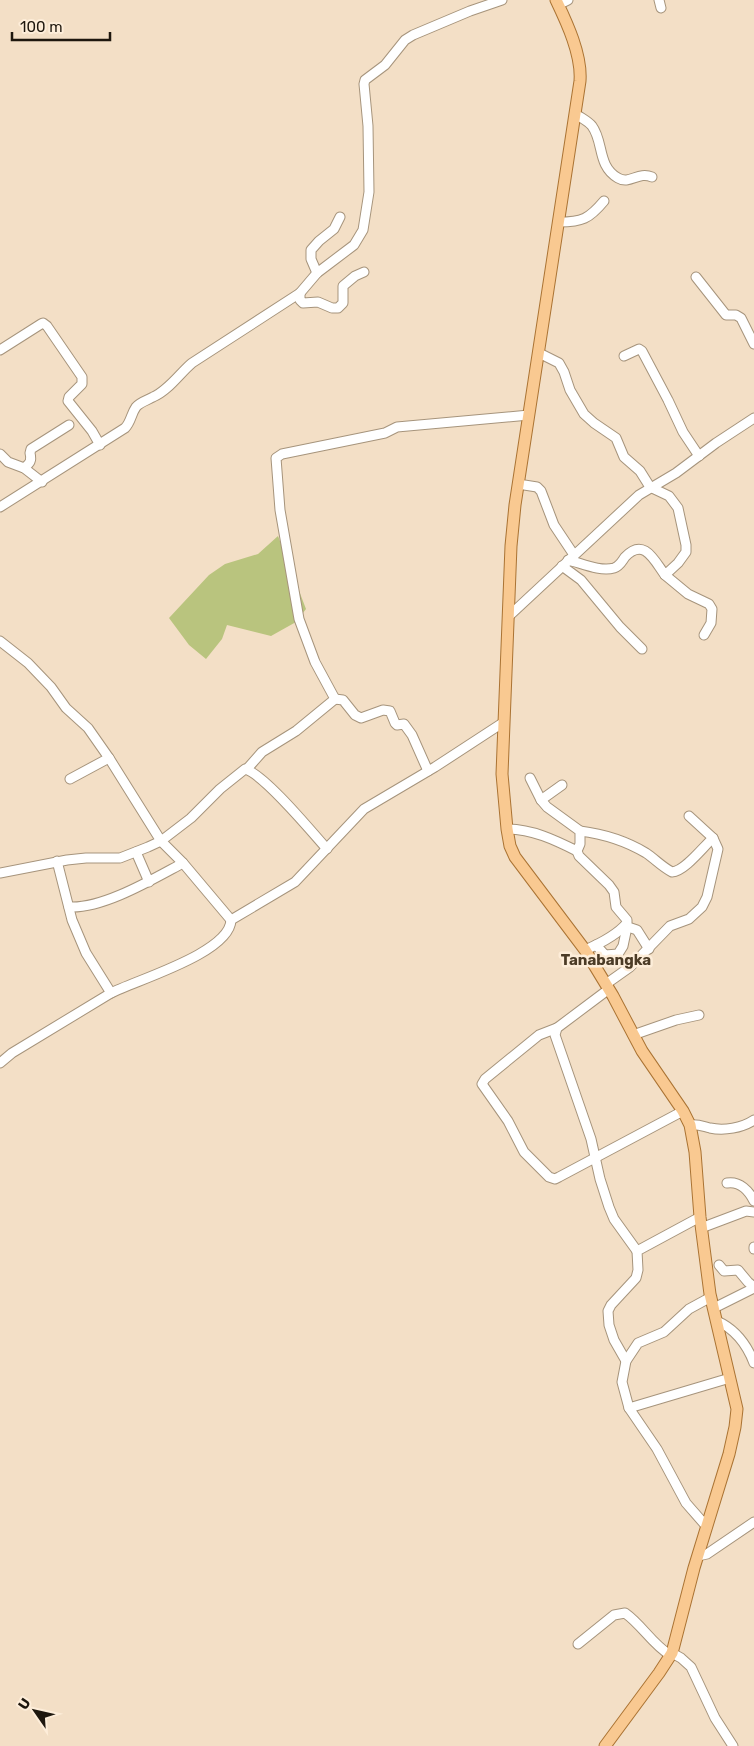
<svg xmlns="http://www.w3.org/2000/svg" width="754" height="1746" font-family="Rubik,sans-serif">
  <rect width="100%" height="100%" fill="#f3dfc6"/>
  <polygon fill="#b9c47e" points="278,536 306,609 296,622 271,636 227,625 222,639 206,659 189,645 169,618 209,575 225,564 258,554"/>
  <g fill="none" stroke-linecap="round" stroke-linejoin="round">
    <defs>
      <g id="minor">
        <polyline points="659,0 661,8"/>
        <polyline points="558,5 568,0"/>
        <path d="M576 114C581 118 588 121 592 126 604 142 597 166 618 178 630 185 638 171 652 177"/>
        <path d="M559 222C582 222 589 219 604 201"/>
        <polyline points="317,273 311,259 311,250 319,241 334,229 340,217"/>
        <polyline points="696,277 726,315 736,315 741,318 754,344"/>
        <polyline points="300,293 300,300 303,303 318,302 332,308 338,308 343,303 343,286 355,276 364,272"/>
        <polyline points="0,350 41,324 43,323 47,326 82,377 82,384 69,397 68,401 92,431 100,445"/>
        <path d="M539 353 559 363 564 372 570 390 584 414 594 423 616 438 624 457 640 471 650 487 669 496 678 508 686 545V552L678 563 665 575C654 560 644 537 625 557 622 561 620 566 614 568 600 572 581 563 568 560"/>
        <polyline points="624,356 639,349 642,351 668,400 683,432 699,456"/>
        <polyline points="0,454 8,462 24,468 42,482"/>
        <path d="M24 468C30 463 32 461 30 453L31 449 69 425"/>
        <polyline points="518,484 537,487 541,491 554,525 574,555"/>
        <path d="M0 507 125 428C131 422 131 414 136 407 140 402 148 400 153 397 168 391 180 373 192 363L300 293 317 273 354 245 363 230 369 192 368 126 364 84 365 80 385 65 405 40 413 35 470 11 502 0"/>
        <polyline points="562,566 581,580 620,627 642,649"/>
        <polyline points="665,575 688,594 709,604 712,609 711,623 704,635"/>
        <polyline points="509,616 639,495 676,473 716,443 754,418"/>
        <polyline points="0,641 28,663 51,687 66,708 88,728 109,758 161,841 183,863 231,920 295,882 364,809 435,767 504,722"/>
        <polyline points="335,699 343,700 355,715 361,718 383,710 390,711 395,723 397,725 404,724 412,735 428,771"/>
        <polyline points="247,769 262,752 296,731 335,699 315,662 299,619 280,510 276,458 282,454 385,433 397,427 529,415"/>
        <path d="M530 778 541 800 547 807 580 831V844L577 851 579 856 609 885 614 892 616 907 627 920V923C617 935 599 944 585 950"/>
        <polyline points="70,779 109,758"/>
        <polyline points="541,800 562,785"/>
        <path d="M507 829C532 829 555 840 577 851"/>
        <path d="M580 831C604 834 626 841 646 853 655 859 662 867 672 872 685 871 703 847 713 838"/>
        <polyline points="136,852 149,882"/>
        <polyline points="57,861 72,920 86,953 111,993"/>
        <path d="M0 873 67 860 86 858H120L148 847 161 841 191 818 220 789 245 769C264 774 311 831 327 849"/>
        <path d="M69 907C103 909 153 879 183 863"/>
        <polyline points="625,926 637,930 649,949"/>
        <polyline points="596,945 605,955 618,954 623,946 627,927"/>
        <polyline points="606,984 630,967 670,926 689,919 702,907 707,897 718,849 713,838 689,816"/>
        <polyline points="609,989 557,1028 555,1035 591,1139 600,1179 609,1207 614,1219 637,1251"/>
        <polyline points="557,1028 539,1035 485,1079 482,1084 508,1121 524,1152 549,1177 555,1179 559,1177 683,1111"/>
        <polyline points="633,1035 676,1020 699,1015"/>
        <path d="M0 1063 12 1053 111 993C136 980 230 953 231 920"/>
        <path d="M690 1125C698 1124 702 1126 710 1128 724 1131 742 1128 754 1120"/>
        <path d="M727 1183C740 1181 749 1191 754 1201"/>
        <polyline points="701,1228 746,1211 754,1212"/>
        <polyline points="754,1247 754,1249"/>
        <polyline points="719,1265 724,1271 738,1270 748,1282 754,1287"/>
        <polyline points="714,1308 754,1288"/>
        <path d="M717 1321C735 1329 747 1345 754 1363"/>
        <polyline points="626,1361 614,1340 609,1325 608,1311 611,1305 636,1278 638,1270 637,1251 700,1217"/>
        <polyline points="629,1408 730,1378"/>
        <polyline points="707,1527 686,1503 657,1449 629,1408 622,1382 626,1361 638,1343 664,1332 689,1309 711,1297"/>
        <polyline points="698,1556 707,1554 754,1522"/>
        <path d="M578 1644 614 1615 625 1613C642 1625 652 1644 670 1655"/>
        <polyline points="672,1653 681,1658 691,1667 715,1718 733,1746"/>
      </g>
      <path id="major" d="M556 0C567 23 582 55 580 81L515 505 511 546 502 774 507 829 510 846 515 857 585 950 613 996 642 1051 683 1111 690 1125 695 1152 700 1217 710 1294 737 1409 735 1427 729 1454 694 1568 672 1653 659 1673 605 1746"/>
    </defs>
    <use href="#minor" stroke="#a6947c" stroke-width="11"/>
    <use href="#major" stroke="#aa7333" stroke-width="13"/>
    <use href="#minor" stroke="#fff" stroke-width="9"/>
    <use href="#major" stroke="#f9c991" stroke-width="11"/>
  </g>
  <g text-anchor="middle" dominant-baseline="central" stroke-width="5" stroke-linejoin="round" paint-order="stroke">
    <g font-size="15" font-weight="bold" fill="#4b3b26" stroke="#fdedd9">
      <text x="606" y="960">Tanabangka</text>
    </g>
  </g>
  <g transform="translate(35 1711) rotate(304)" stroke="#fdedd9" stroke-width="4" paint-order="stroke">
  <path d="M0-4L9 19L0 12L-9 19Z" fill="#1e170e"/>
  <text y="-8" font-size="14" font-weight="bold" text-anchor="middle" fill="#1e170e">U</text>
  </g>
  <path d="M12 32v8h98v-8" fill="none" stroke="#1e170e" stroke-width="2.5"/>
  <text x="20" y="32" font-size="15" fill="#1e170e" stroke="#fdedd9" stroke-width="4" paint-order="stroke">100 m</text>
</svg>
